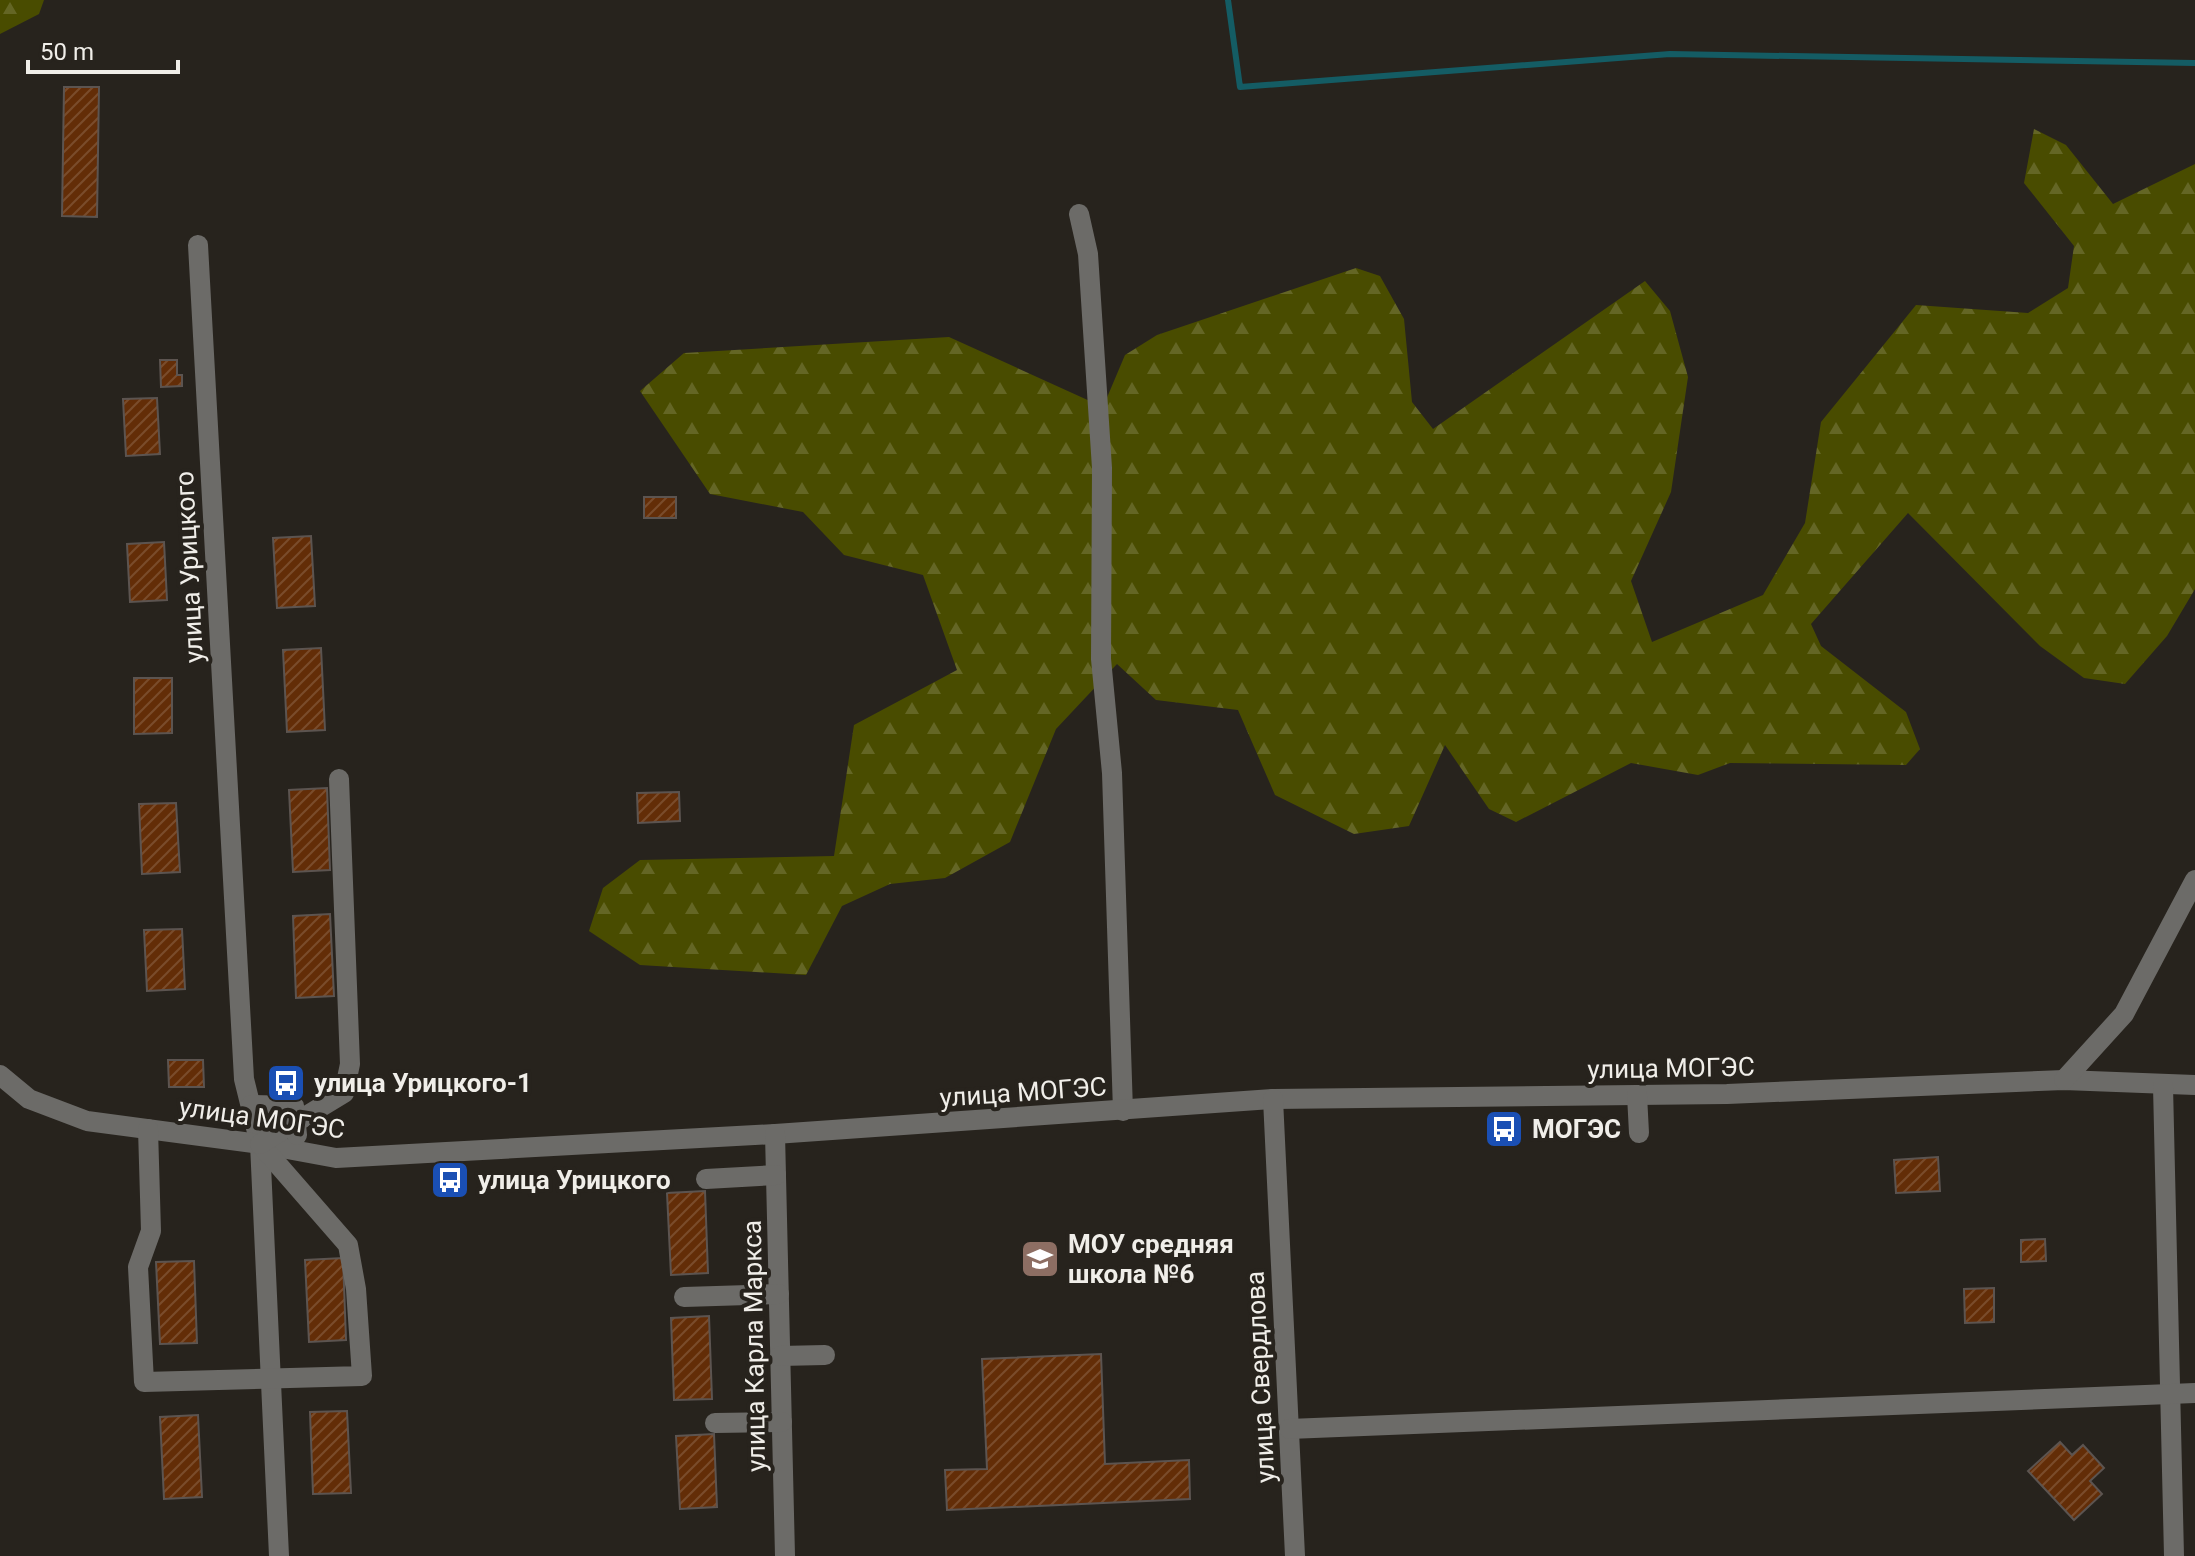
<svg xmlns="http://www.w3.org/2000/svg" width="2195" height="1556" font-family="Roboto,sans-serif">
  <defs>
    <pattern id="forest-firs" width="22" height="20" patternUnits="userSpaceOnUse" patternTransform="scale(2)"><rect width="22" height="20" fill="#494c00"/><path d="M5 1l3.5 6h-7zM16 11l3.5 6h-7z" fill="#646625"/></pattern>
    <pattern id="building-hatch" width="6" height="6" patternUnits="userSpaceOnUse" patternTransform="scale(2)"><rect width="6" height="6" fill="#632d07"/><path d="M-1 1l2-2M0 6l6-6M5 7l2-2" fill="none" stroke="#7a4c2b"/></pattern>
  </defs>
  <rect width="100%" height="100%" fill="#27231d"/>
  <g fill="url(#forest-firs)">
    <polygon points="0,0 44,0 39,14 0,34"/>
    <polygon points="2034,129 2066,145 2113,204 2195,164 2195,589 2167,636 2125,684 2084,678 2040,646 1908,513 1811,624 1821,646 1906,712 1920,749 1906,765 1730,763 1698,775 1631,763 1516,822 1489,809 1445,745 1409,826 1354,834 1275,795 1238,710 1156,700 1117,664 1056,729 1010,842 945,878 890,884 842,906 806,975 640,965 589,931 603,888 640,860 834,856 854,725 957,670 923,575 844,555 803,512 710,494 640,391 684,353 949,337 1103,407 1125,355 1157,335 1356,268 1380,276 1404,319 1412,402 1433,429 1645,281 1670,311 1688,377 1671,492 1631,581 1652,642 1763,595 1805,523 1821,422 1916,305 2028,313 2068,288 2074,246 2024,183"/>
  </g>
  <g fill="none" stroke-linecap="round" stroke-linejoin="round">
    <polyline stroke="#145c64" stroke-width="6" points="1228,0 1240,87 1670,54 2195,63"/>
  </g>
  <g fill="url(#building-hatch)" stroke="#5c5450" stroke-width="2">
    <polygon points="64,87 99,87 97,217 62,216"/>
    <polygon points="160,360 177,360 177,375 182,375 182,386 161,387"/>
    <polygon points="157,398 160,454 126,456 123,399"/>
    <rect x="644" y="497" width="32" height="21"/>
    <polygon points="311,536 315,606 277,608 273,538"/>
    <polygon points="164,542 167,600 130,602 127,544"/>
    <polygon points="321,648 325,730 287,732 283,650"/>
    <polygon points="134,678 172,678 172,733 134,734"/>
    <polygon points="327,788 330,870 293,872 289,790"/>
    <polygon points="679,792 680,821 638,823 637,793"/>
    <polygon points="176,803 180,872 142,874 139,804"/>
    <polygon points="330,914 334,996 296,998 293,916"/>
    <polygon points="182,929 185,989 147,991 144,930"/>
    <polygon points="168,1060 203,1060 204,1087 169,1087"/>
    <polygon points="1938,1157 1940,1191 1896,1193 1894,1160"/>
    <polygon points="705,1191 708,1273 671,1275 667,1193"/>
    <polygon points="2045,1239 2046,1261 2021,1262 2021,1240"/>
    <polygon points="343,1258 346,1340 309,1342 305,1260"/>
    <polygon points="194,1261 197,1343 160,1344 156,1262"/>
    <polygon points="1994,1288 1994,1322 1965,1323 1964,1289"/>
    <polygon points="709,1316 712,1399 674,1400 671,1318"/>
    <polygon points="1101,1354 1105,1464 1189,1460 1190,1499 947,1510 945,1470 987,1469 982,1359"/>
    <polygon points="347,1411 351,1493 313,1494 310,1412"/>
    <polygon points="198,1415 202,1497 164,1499 160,1417"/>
    <polygon points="714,1434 717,1507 680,1509 676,1436"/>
    <polygon points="2060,1442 2072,1455 2083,1445 2104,1468 2090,1481 2102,1494 2074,1520 2028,1471"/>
  </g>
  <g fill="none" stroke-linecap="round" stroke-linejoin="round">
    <g stroke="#6c6b68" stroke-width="20">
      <polyline points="1079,214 1088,254 1102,468 1101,659 1112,773 1123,1111"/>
      <polyline points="198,245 244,1079 260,1144 279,1556"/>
      <polyline points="0,1075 29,1099 87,1121 260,1144 336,1158 775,1134 1273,1099 1727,1094 2064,1080 2195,1085"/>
      <polyline points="2064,1080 2124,1014 2195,880"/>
      <polyline points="2163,1086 2174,1556"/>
      <polyline points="1637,1095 1639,1133"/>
      <polyline points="1273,1099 1295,1556"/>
      <polyline points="251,1105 294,1106 297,1135"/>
      <polyline points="148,1129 151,1231 138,1267 144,1382 362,1376 356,1289 348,1245 260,1144"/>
      <polyline points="775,1134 785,1556"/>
      <polyline points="260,1144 344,1093 350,1064 339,779"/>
      <polyline points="706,1179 776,1175"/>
      <polyline points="684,1297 779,1294"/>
      <polyline points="780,1356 825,1355"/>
      <polyline points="715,1423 782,1422"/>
      <polyline points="1289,1429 2195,1393"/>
    </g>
  </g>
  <defs>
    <symbol id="bus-square" viewBox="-11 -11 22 22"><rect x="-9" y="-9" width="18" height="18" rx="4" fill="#1a4fb4" stroke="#27231d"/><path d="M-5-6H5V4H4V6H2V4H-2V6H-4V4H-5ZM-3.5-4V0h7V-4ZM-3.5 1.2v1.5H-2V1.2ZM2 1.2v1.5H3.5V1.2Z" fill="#fff"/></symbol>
    <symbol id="school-square" viewBox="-11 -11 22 22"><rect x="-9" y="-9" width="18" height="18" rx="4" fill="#8d6e63" stroke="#27231d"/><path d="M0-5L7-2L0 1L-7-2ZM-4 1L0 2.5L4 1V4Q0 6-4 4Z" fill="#fff"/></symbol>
  </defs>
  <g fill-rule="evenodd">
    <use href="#bus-square" x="264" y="1061" width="44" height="44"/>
    <use href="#bus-square" x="1482" y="1107" width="44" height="44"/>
    <use href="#bus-square" x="428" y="1158" width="44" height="44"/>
    <use href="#school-square" x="1018" y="1237" width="44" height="44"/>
  </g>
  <g text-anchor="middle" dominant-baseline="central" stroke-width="8" stroke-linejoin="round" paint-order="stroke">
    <g font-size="26" fill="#f0eee9" stroke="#27231d">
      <text transform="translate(189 567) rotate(-93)">улица Урицкого</text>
      <text transform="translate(1671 1068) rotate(-1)">улица МОГЭС</text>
      <text transform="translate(1023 1092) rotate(-4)">улица МОГЭС</text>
      <text transform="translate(262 1118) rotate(8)">улица МОГЭС</text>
      <text transform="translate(754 1346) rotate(-91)">улица Карла Маркса</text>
      <text transform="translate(1260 1377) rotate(-93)">улица Свердлова</text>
    </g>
    <g font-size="26" font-weight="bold" fill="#f0eee9" stroke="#27231d" text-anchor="start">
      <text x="314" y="1083">улица Урицкого-1</text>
      <text x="1532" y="1129">МОГЭС</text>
      <text x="478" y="1180">улица Урицкого</text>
      <text x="1068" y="1244">МОУ средняя<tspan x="1068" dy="30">школа №6</tspan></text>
    </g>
  </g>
  <path d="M28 60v12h150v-12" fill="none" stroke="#f0eee9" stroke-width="4"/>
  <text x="40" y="60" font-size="24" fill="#f0eee9" stroke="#27231d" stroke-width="6" paint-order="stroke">50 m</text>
</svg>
